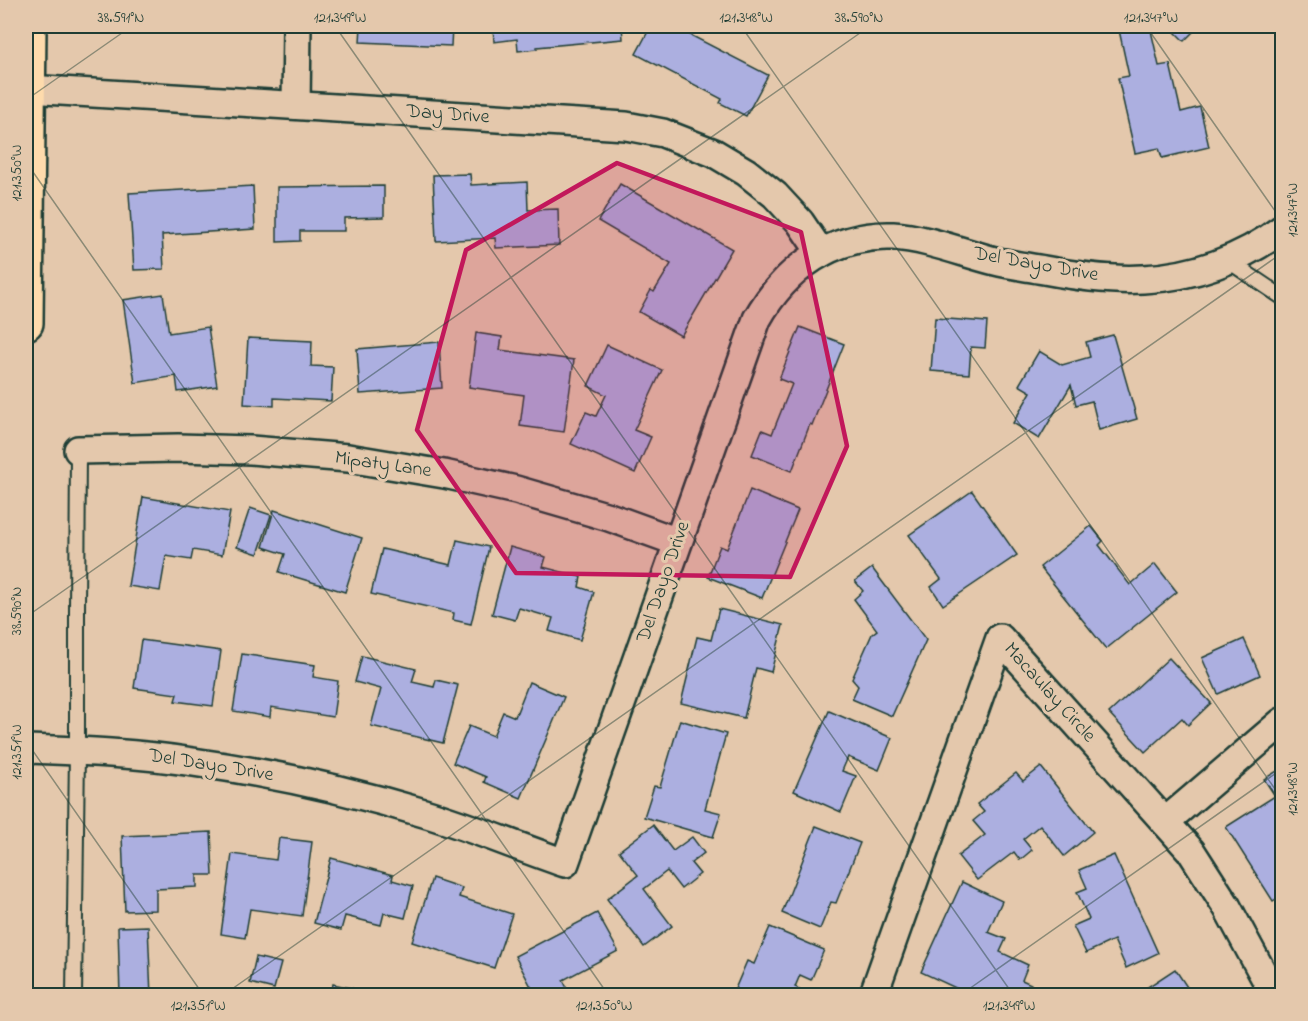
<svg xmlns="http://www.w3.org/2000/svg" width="1308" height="1021" font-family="'Indie Flower',sans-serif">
  <rect width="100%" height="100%" fill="#e4c8ac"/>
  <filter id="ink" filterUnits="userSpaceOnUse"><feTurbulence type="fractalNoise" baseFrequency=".0167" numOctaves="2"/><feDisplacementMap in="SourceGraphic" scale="12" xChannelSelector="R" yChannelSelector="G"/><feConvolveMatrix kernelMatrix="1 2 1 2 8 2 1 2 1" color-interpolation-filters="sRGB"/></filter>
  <g filter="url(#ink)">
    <g fill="#acafe0" stroke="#1f3d34" stroke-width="1.5">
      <polygon points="361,26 452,26 451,46 360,42"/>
      <polygon points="493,26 622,26 623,39 537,47 537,49 518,51 517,39 494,42"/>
      <polygon points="651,26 673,26 768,75 746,116 720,103 722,99 636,54"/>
      <polygon points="1138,26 1150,26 1159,66 1170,64 1181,112 1200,107 1209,147 1162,158 1159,148 1135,153 1118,78 1129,76 1119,30"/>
      <polygon points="1169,26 1199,26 1184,41"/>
      <polygon points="470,174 471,185 527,182 528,210 558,209 559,245 496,248 495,238 436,241 433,175"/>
      <polygon points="620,184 732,249 681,336 639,312 651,290 654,292 671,264 598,221"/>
      <polygon points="253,186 255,229 162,235 164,269 134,270 129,193"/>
      <polygon points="384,186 384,217 344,218 344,231 300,231 300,241 277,242 277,187"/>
      <polygon points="163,294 169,333 208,327 217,386 178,392 176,376 135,383 123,300"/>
      <polygon points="935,318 987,322 985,348 971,347 969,374 931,371"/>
      <polygon points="800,327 844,344 812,425 810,424 792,471 752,455 762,430 772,434 792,384 779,379"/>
      <polygon points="476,333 502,337 500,350 574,360 564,432 520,426 524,395 469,387"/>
      <polygon points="1113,335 1137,419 1099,430 1092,401 1076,405 1071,385 1039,439 1013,423 1031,392 1019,385 1039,351 1062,365 1090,357 1086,342"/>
      <polygon points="248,338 312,341 311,366 333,367 331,401 274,398 274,406 244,404"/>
      <polygon points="439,342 442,388 360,394 357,349"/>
      <polygon points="607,345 662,370 634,430 651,437 635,473 571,444 586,412 596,416 606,395 588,386"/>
      <polygon points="750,490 798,510 762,598 708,577 720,546 727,549"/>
      <polygon points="972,491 1017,555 943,605 931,587 941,579 909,535"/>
      <polygon points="143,497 230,512 222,555 193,550 191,560 166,556 160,591 128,586"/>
      <polygon points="250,508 271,515 258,554 237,547"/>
      <polygon points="274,510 362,538 345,592 279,572 285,554 263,547"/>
      <polygon points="1091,526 1103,541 1099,545 1130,585 1155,564 1177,592 1106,649 1040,567"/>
      <polygon points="457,540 489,547 471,624 453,620 454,613 371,594 382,549 451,565"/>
      <polygon points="510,547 546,557 543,567 581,577 579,587 594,592 580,640 549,631 553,618 519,608 515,620 492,614"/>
      <polygon points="872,568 926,640 892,716 852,699 858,686 852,679 872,634 877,630 854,599 863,591 855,581"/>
      <polygon points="719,609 783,625 771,672 756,668 744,718 681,703 697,637 711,640"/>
      <polygon points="1244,639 1260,675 1218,694 1202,658"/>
      <polygon points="141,640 221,651 213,706 175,701 177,694 134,688"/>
      <polygon points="242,654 315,665 313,677 338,681 333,717 271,707 270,717 233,711"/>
      <polygon points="362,656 416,669 412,682 434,687 436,680 458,685 443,743 371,726 381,689 355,682"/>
      <polygon points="1169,658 1211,703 1188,725 1182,718 1145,752 1109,713"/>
      <polygon points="529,682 564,697 521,798 484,782 486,777 453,763 469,726 493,736 503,712 515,717"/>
      <polygon points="829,711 892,738 879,770 848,757 842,771 856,776 841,812 794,791"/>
      <polygon points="680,720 726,734 705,809 721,813 713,837 644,817 654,786 660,787"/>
      <polygon points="1041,767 1093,832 1064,856 1040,825 1023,839 1032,850 1020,860 1014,852 977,880 958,856 985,835 973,821 984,812 977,804 1016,773 1023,781"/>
      <polygon points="1282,768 1282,895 1273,901 1226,827 1275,796 1264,779"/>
      <polygon points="653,825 673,851 692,837 704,853 691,863 700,874 681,889 667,871 644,889 672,926 644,947 607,899 638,875 619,851"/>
      <polygon points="816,826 860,843 836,903 831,902 820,929 782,913"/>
      <polygon points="211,832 213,875 197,875 197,887 156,889 156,910 125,911 122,836"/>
      <polygon points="279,838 312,842 302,916 250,909 245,938 221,934 232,854 276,860"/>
      <polygon points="1114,855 1158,953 1126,968 1114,940 1086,953 1073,926 1089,919 1077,892 1087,888 1079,870"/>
      <polygon points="331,858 393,875 392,880 413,886 405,918 384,913 381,925 345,916 341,930 314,923"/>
      <polygon points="432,878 462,888 459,897 512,914 494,968 412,942"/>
      <polygon points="962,882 1002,901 988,932 1006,939 1000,952 1028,965 1022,980 1031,984 1037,996 973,996 921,972"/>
      <polygon points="597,913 618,951 563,980 571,996 536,996 515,956"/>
      <polygon points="148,926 151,996 120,996 118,927"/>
      <polygon points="770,927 824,950 811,980 800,975 795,987 805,992 803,996 732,996 747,961 754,964"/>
      <polygon points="256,957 281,963 274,989 250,983"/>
      <polygon points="1175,969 1191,993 1187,996 1134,996"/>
      <polygon points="333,984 352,988 350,996 331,996"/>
    </g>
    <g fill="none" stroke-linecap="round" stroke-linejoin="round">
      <defs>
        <g id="lane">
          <polyline points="1227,260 1282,297"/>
          <polyline points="74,996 77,751 77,612 78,450"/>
        </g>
        <g id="street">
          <polyline points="28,89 626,126 663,133 714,153 746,172 775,195 800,222 821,253"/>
          <polyline points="296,105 297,26"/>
          <polyline points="78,450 178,448 251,450 348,458 444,474 516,490 609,517 678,542"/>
          <path d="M26 749C81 751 138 753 193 762 271 773 348 790 424 813 471 827 518 847 565 863L757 319C786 268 833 234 893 236 926 238 963 253 995 261 1011 265 1028 267 1044 270 1076 276 1110 281 1143 279 1192 277 1243 259 1282 229"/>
          <polyline points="1165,822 1282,722"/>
          <polyline points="873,996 1000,638 1191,851 1227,907 1275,996"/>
        </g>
        <polyline id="primary" points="26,323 29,26"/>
      </defs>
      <use href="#lane" stroke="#1f3d34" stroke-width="18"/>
      <use href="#street" stroke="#1f3d34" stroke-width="32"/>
      <use href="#primary" stroke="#1f3d34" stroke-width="38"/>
      <use href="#lane" stroke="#e4c8ac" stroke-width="14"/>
      <use href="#street" stroke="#e4c8ac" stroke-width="27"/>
      <use href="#primary" stroke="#fedbac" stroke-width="33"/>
    </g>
  </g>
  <path fill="#c2185b" fill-opacity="0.2" stroke="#c2185b" stroke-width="4.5" stroke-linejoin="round" d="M617 163 801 232 847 446 790 577 516 573 417 430 466 250Z"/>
  <path fill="none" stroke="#1f3d34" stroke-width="1.5" stroke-opacity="0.45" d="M335 26 1014 996M741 26 1282 799M1146 26 1282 221M26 100 132 26M26 162 609 996M26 617 870 26M26 741 204 996M222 996 1282 253M959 996 1282 769"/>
  <g text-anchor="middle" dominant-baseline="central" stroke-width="6" stroke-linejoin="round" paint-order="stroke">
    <g font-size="20" fill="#1f3d34" stroke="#e4c8ac">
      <text transform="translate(448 115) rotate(4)">Day Drive</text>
      <text transform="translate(1036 265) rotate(10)">Del Dayo Drive</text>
      <text transform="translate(383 465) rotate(8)">Mipaty Lane</text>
      <text transform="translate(664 582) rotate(-71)">Del Dayo Drive</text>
      <text transform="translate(1049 693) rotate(48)">Macaulay Circle</text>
      <text transform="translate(211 766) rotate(9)">Del Dayo Drive</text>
    </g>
  </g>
  <rect width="1308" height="1021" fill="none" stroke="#e4c8ac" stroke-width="66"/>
  <rect x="33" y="33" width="1242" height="955" fill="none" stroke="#1f3d34" stroke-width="2"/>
  <g font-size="15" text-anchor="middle" fill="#1f3d34">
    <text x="121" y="22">38.591°N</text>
    <text x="340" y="22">121.349°W</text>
    <text x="746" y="22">121.348°W</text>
    <text x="859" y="22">38.590°N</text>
    <text x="1151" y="22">121.347°W</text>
    <text transform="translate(16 173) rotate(-90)" y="5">121.350°W</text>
    <text transform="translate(1292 210) rotate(-90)" y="5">121.347°W</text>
    <text transform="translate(16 611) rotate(-90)" y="5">38.590°N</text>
    <text transform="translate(16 752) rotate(-90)" y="5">121.351°W</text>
    <text transform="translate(1292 789) rotate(-90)" y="5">121.348°W</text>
    <text x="198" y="1010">121.351°W</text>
    <text x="604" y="1010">121.350°W</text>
    <text x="1009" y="1010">121.349°W</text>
  </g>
</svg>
